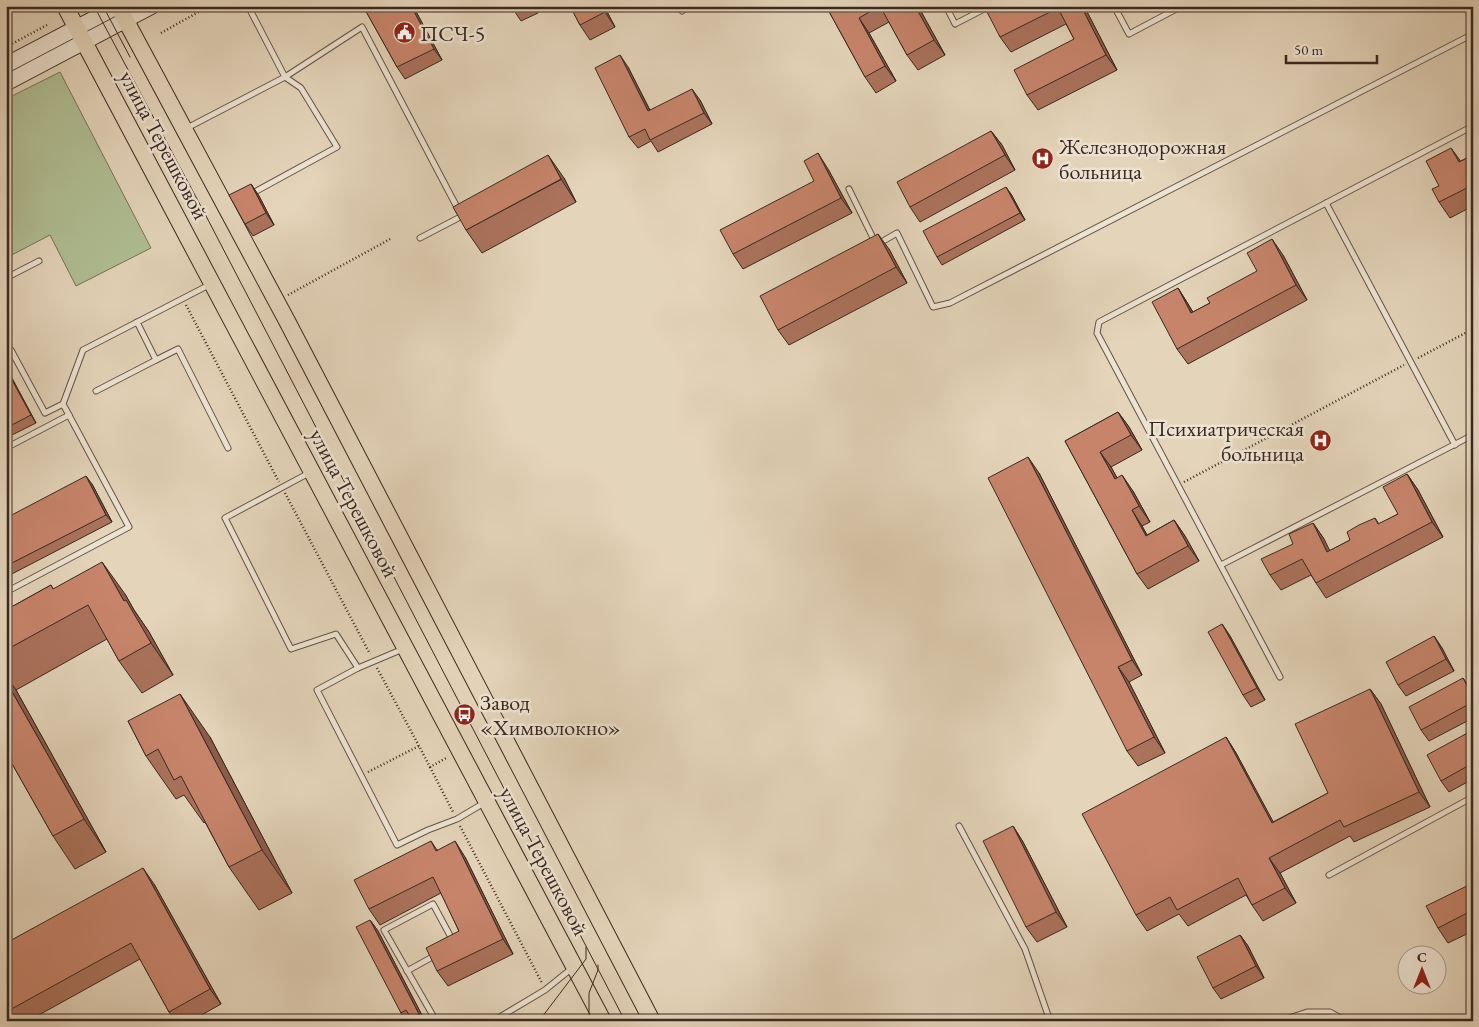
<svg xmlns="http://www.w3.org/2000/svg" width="1479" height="1027" font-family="'EB Garamond',serif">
  <rect width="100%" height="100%" fill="#e4d4ba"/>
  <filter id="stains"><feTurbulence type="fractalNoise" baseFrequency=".004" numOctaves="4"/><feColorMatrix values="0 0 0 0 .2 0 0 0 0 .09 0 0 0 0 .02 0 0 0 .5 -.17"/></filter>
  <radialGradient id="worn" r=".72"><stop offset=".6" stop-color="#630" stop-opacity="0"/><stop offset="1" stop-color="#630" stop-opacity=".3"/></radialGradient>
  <polygon fill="#b0be93" stroke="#75735a" points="60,72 151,248 76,286 50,235 6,258 6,99"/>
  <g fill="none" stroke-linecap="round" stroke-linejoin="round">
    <defs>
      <g id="lane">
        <polyline points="946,6 955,24 990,6"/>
        <polyline points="1114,6 1129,34 1182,6"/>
        <polyline points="682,11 688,6"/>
        <polyline points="187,128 285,77 248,6"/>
        <polyline points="849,189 875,242"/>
        <polyline points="251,194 337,147 301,88 285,77 362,27 459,211"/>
        <polyline points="1326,203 1455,445"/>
        <polyline points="420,238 464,215"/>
        <polyline points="878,244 897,233 933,307 950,303 1473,34"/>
        <polyline points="6,278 39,261"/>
        <polyline points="137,322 156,360 178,349 228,448"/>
        <polyline points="6,352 11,350 45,413 63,404 83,350 209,285"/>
        <polyline points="96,391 156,360"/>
        <polyline points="6,448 69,415"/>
        <polyline points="309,473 225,518 291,649 336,634 358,668 403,649"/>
        <polyline points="1221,565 1473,435"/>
        <polyline points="6,592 129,527 63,404"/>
        <polyline points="358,668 317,690 397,845 428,830 457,819 484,803"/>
        <polyline points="1280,677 1097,333 1099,322 1473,126"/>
        <polyline points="959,826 1025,949 1050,1021"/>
        <polyline points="1329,875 1473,797"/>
        <polyline points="407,971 436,955"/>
        <polyline points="436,1021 384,930 433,904 453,941"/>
        <polyline points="493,1021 545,990 571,969"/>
        <polyline points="1280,1021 1307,1012 1330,1012 1346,1021"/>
      </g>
      <g id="secondary">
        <polyline points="6,65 118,6"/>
        <polyline points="6,83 152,6"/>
      </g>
      <g id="primary">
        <polyline points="65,6 603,1021"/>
        <polyline points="118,6 287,321 652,1021"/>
      </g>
    </defs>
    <use href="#lane" stroke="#645347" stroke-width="7"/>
    <use href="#secondary" stroke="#3a2821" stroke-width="17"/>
    <use href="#primary" stroke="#3a2821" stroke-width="18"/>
    <g stroke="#3a2821" stroke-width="2.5" stroke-dasharray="1 2.5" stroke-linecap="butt">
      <polyline points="161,33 209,6"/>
      <polyline points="6,47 47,25"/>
      <polyline points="288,295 392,238"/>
      <polyline points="186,305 279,482"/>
      <polyline points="1418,358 1473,329"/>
      <polyline points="1184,482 1404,365"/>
      <polyline points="285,493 370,654"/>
      <polyline points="377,668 419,746"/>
      <polyline points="430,767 453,812"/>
      <polyline points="368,772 419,746 430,767 448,757"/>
      <polyline points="460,826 542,983"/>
    </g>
    <use href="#lane" stroke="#ede3d2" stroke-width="5"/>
    <use href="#secondary" stroke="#ede3d2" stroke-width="15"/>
    <use href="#primary" stroke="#e4d4ba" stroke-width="16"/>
    <g stroke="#3a2821" stroke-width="1">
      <polyline points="94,6 205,214 625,1021"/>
      <polyline points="103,6 130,57"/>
      <polyline points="539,1021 586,959 586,947"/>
      <polyline points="589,1021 589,993 598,970 598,965"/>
    </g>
  </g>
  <g fill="#ab725c" stroke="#3a2821">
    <polygon points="363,6 413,6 442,60 405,79 397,67"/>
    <polygon points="511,6 535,6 538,13 521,21"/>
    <polygon points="570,6 604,6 615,27 590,40 580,25"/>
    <polygon points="826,6 918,6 945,55 918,70 907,55 889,22 869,33 896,81 876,93 865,77"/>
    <polygon points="993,6 1084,6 1117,70 1038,110 1027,95 1074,39 1066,24 1011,52 1000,37"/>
    <polygon points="628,67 650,110 700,100 712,124 658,152 651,141 638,148 629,137"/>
    <polygon points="991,131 1002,145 1015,170 920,222 910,207"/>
    <polygon points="1473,155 1473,206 1450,218 1439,202 1439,186 1461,161"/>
    <polygon points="828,169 852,213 743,269 733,254"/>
    <polygon points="564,178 576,202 482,253 466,230"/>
    <polygon points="251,184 259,196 274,225 253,236 245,224"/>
    <polygon points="1011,194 1025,220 942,265 937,257"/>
    <polygon points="889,249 907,283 789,345 778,330"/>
    <polygon points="1283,255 1307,300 1188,364 1177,349 1178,288 1193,312 1210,303"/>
    <polygon points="6,367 36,423 6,438"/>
    <polygon points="1118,412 1129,427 1142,450 1111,467 1117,478 1133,491 1150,522 1142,526 1147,535 1174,520 1185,536 1199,561 1148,589 1137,574 1065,441"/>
    <polygon points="1039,473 1142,675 1129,682 1165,753 1138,766 1127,751"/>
    <polygon points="1407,474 1418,490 1443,537 1326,598 1316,583 1311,575 1281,590 1270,575 1293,544 1313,523 1324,539 1329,551 1350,540 1375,518 1379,524 1398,514"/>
    <polygon points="92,484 112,522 6,577 6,518"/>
    <polygon points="51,585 53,589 125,594 134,610 149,632 173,675 142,693 119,661 107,639 16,690 106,852 75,869 53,836 6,753 6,610"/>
    <polygon points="1222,624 1230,636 1265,700 1251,707 1243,695"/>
    <polygon points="1434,636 1442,648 1454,671 1406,696 1398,685"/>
    <polygon points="1370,689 1381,704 1430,807 1354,842 1350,836 1280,873 1296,903 1263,921 1252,905 1246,895 1188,926 1179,914 1147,931 1136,915 1226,737 1236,753 1273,822 1328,793"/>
    <polygon points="1471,690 1473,693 1473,718 1429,741 1421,730"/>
    <polygon points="128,721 210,737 292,893 259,910 229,867 205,822 204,823 184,795 176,799 146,756"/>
    <polygon points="1473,730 1473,779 1449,792 1441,781"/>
    <polygon points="1013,826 1023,842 1067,927 1037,942 1026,927"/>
    <polygon points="431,841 437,850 465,857 513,954 448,986 437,971 459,931 441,893 380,925 369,909"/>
    <polygon points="1473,883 1473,931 1448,943 1438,928"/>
    <polygon points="154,884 221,1004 191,1021 175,1021 169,1012 140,959 28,1021 6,1021 6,943"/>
    <polygon points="370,920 378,931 425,1021 406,1021 401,1013"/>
    <polygon points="1240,935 1248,946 1264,978 1221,999 1213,988"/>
  </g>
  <g fill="#8b5c4b" stroke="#3a2821">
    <polygon points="411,6 413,6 442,60 434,49"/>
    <polygon points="601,6 604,6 615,27"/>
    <polygon points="915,6 918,6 945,55 934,40"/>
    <polygon points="1081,6 1084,6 1117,70 1106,55"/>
    <polygon points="859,18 869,33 896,81 885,66"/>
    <polygon points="620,55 628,67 656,123 648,111"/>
    <polygon points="692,89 700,100 712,124 704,113"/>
    <polygon points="991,131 1002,145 1015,170 1005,155"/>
    <polygon points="1451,148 1462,163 1459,162"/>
    <polygon points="818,153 828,169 852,213 841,198"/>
    <polygon points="548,155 564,178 576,202 561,179"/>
    <polygon points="251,184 259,196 274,225 266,213"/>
    <polygon points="1006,187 1011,194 1025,220 1020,213"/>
    <polygon points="878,234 889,249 907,283 896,267"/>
    <polygon points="1272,239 1283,255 1307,300 1296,285"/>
    <polygon points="1178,288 1188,304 1202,328 1191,313"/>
    <polygon points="6,367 36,423 31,415 6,369"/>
    <polygon points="1118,412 1129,427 1142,450 1131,435"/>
    <polygon points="1100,452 1111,467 1126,494 1115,479"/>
    <polygon points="1028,457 1039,473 1142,675 1132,660"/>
    <polygon points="1407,474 1418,490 1443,537 1432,522"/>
    <polygon points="1122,475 1133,491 1150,522 1139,506"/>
    <polygon points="86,476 92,484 112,522 106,515"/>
    <polygon points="1132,510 1142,526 1156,551 1146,536"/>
    <polygon points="1174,520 1185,536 1199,561 1188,546"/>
    <polygon points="1313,523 1324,539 1338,567 1327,552"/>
    <polygon points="102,562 125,594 134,610 149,632 173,675 151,643 124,601"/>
    <polygon points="1222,624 1230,636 1265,700 1257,688"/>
    <polygon points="1434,636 1442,648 1454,671 1446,659"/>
    <polygon points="1118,667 1129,682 1165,753 1154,737"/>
    <polygon points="6,676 16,690 106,852 84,819 6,681"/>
    <polygon points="1463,678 1473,693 1473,697"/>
    <polygon points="1370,689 1381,704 1430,807 1419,792"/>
    <polygon points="180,694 210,737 292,893 262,850"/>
    <polygon points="1226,737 1236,753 1282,838 1272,823"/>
    <polygon points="1013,826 1023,842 1067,927 1056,912"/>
    <polygon points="455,841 465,857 513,954 503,939"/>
    <polygon points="1269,858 1280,873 1296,903 1285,888"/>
    <polygon points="143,868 154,884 221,1004 210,989"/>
    <polygon points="370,920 378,931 425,1021 424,1021 419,1014"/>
    <polygon points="1240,935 1248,946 1264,978 1256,966"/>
  </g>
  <g fill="#c7846b" stroke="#3a2821">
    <polygon points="363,6 411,6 434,49 397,67"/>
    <polygon points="511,6 519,6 513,9"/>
    <polygon points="570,6 601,6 605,12 580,25"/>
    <polygon points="826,6 880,6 859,18 885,66 865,77"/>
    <polygon points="880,6 915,6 934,40 907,55"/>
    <polygon points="993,6 1081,6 1106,55 1027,95 1014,70 1074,39 1058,8 1000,37 986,10"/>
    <polygon points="620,55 648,111 692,89 704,113 650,140 645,129 629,137 595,68"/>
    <polygon points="991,131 1005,155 910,207 897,182"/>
    <polygon points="1451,148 1459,162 1473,155 1473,185 1439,202 1432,189 1439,186 1426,161"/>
    <polygon points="818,153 841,198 733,254 720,230 814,181 804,161"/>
    <polygon points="548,155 561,179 466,230 453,207"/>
    <polygon points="251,184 266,213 245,224 229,195"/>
    <polygon points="1006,187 1020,213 937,257 923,231"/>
    <polygon points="878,234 896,267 778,330 760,296"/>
    <polygon points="1272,239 1296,285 1177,349 1152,302 1178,288 1191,313 1210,303 1207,298 1257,271 1247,253"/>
    <polygon points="6,369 31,415 6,428"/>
    <polygon points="1118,412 1131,435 1100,452 1115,479 1122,475 1139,506 1132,510 1146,536 1174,520 1188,546 1137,574 1065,441"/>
    <polygon points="1028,457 1132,660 1118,667 1154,737 1127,751 988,478"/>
    <polygon points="1407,474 1432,522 1316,583 1302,559 1270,575 1261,559 1293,544 1289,534 1313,523 1327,552 1350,540 1347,532 1359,525 1375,518 1378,524 1398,514 1383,487"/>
    <polygon points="86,476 106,515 6,566 6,518"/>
    <polygon points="102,562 124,601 126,600 151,643 119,661 88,605 6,650 6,610 51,585 53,589"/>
    <polygon points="1222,624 1257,688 1243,695 1208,632"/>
    <polygon points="1434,636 1446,659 1398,685 1386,662"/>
    <polygon points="1463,678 1473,697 1473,702 1421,730 1409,707"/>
    <polygon points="6,681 84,819 53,836 6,753"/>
    <polygon points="1370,689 1419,792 1344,827 1340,820 1269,858 1285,888 1252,905 1238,878 1177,910 1170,897 1136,915 1082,814 1226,737 1272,823 1328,793 1295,724"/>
    <polygon points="180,694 262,850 229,867 181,776 174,780 158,749 146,756 128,721"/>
    <polygon points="1473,730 1473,763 1441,781 1427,755"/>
    <polygon points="1013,826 1056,912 1026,927 983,841"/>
    <polygon points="431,841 436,851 455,841 503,939 437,971 426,948 459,931 433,877 369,909 354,880"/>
    <polygon points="143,868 210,989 169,1012 131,943 6,1012 6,943"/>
    <polygon points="1473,883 1473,910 1438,928 1426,906"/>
    <polygon points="370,920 419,1014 411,1018 406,1010 401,1013 356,927"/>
    <polygon points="1240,935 1256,966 1213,988 1197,957"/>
  </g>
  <defs>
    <symbol id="civic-disc" viewBox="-11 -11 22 22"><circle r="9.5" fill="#8f2418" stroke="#ede3d2"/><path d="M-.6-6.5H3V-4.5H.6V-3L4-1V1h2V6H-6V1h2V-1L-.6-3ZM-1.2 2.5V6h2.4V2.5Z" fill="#fff"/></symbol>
    <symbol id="hospital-disc" viewBox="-11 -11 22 22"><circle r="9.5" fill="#8f2418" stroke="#ede3d2"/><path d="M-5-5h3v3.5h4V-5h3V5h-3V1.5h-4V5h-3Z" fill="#fff"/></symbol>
    <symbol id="bus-disc" viewBox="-11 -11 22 22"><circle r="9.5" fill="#8f2418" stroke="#ede3d2"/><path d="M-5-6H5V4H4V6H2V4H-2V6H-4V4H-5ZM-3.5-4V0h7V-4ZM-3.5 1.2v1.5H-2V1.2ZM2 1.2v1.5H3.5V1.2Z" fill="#fff"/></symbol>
  </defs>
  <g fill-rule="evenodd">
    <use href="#civic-disc" x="392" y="20" width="25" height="25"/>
    <use href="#hospital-disc" x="1030" y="146" width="25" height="25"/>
    <use href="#hospital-disc" x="1308" y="428" width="25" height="25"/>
    <use href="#bus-disc" x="452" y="702" width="25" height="25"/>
  </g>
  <g text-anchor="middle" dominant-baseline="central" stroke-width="5" stroke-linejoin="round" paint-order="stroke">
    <g font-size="22" fill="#3a2821" stroke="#ede3d2" text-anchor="start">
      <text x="420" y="33">ПСЧ-5</text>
      <text x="1059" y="146">Железнодорожная<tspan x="1059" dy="25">больница</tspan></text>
      <text x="1304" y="428" text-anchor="end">Психиатрическая<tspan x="1304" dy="25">больница</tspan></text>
      <text x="480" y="702">Завод<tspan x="480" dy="25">«Химволокно»</tspan></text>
    </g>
    <g font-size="22" fill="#3a2821" stroke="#ede3d2">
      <text transform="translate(164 145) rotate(62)">улица Терешковой</text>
      <text transform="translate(354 503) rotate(62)">улица Терешковой</text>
      <text transform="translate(544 861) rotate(62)">улица Терешковой</text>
    </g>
  </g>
  <rect width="1479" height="1027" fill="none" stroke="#e4d4ba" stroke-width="25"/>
  <rect x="8" y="8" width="1464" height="1012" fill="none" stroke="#3a2821" stroke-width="2.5"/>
  <rect x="12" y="12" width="1454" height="1002" fill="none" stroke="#3a2821"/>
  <g transform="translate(1422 970)"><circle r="24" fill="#ede3d2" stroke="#a5988b"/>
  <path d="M0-4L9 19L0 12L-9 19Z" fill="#8f2418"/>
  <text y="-8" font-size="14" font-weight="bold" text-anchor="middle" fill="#3a2821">С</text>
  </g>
  <path d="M1286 55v8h91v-8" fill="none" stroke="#3a2821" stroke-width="2.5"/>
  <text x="1294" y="55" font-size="15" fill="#3a2821" stroke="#ede3d2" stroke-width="4" paint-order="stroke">50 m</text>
  <rect width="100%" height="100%" filter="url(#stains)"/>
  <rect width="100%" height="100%" fill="url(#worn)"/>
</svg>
